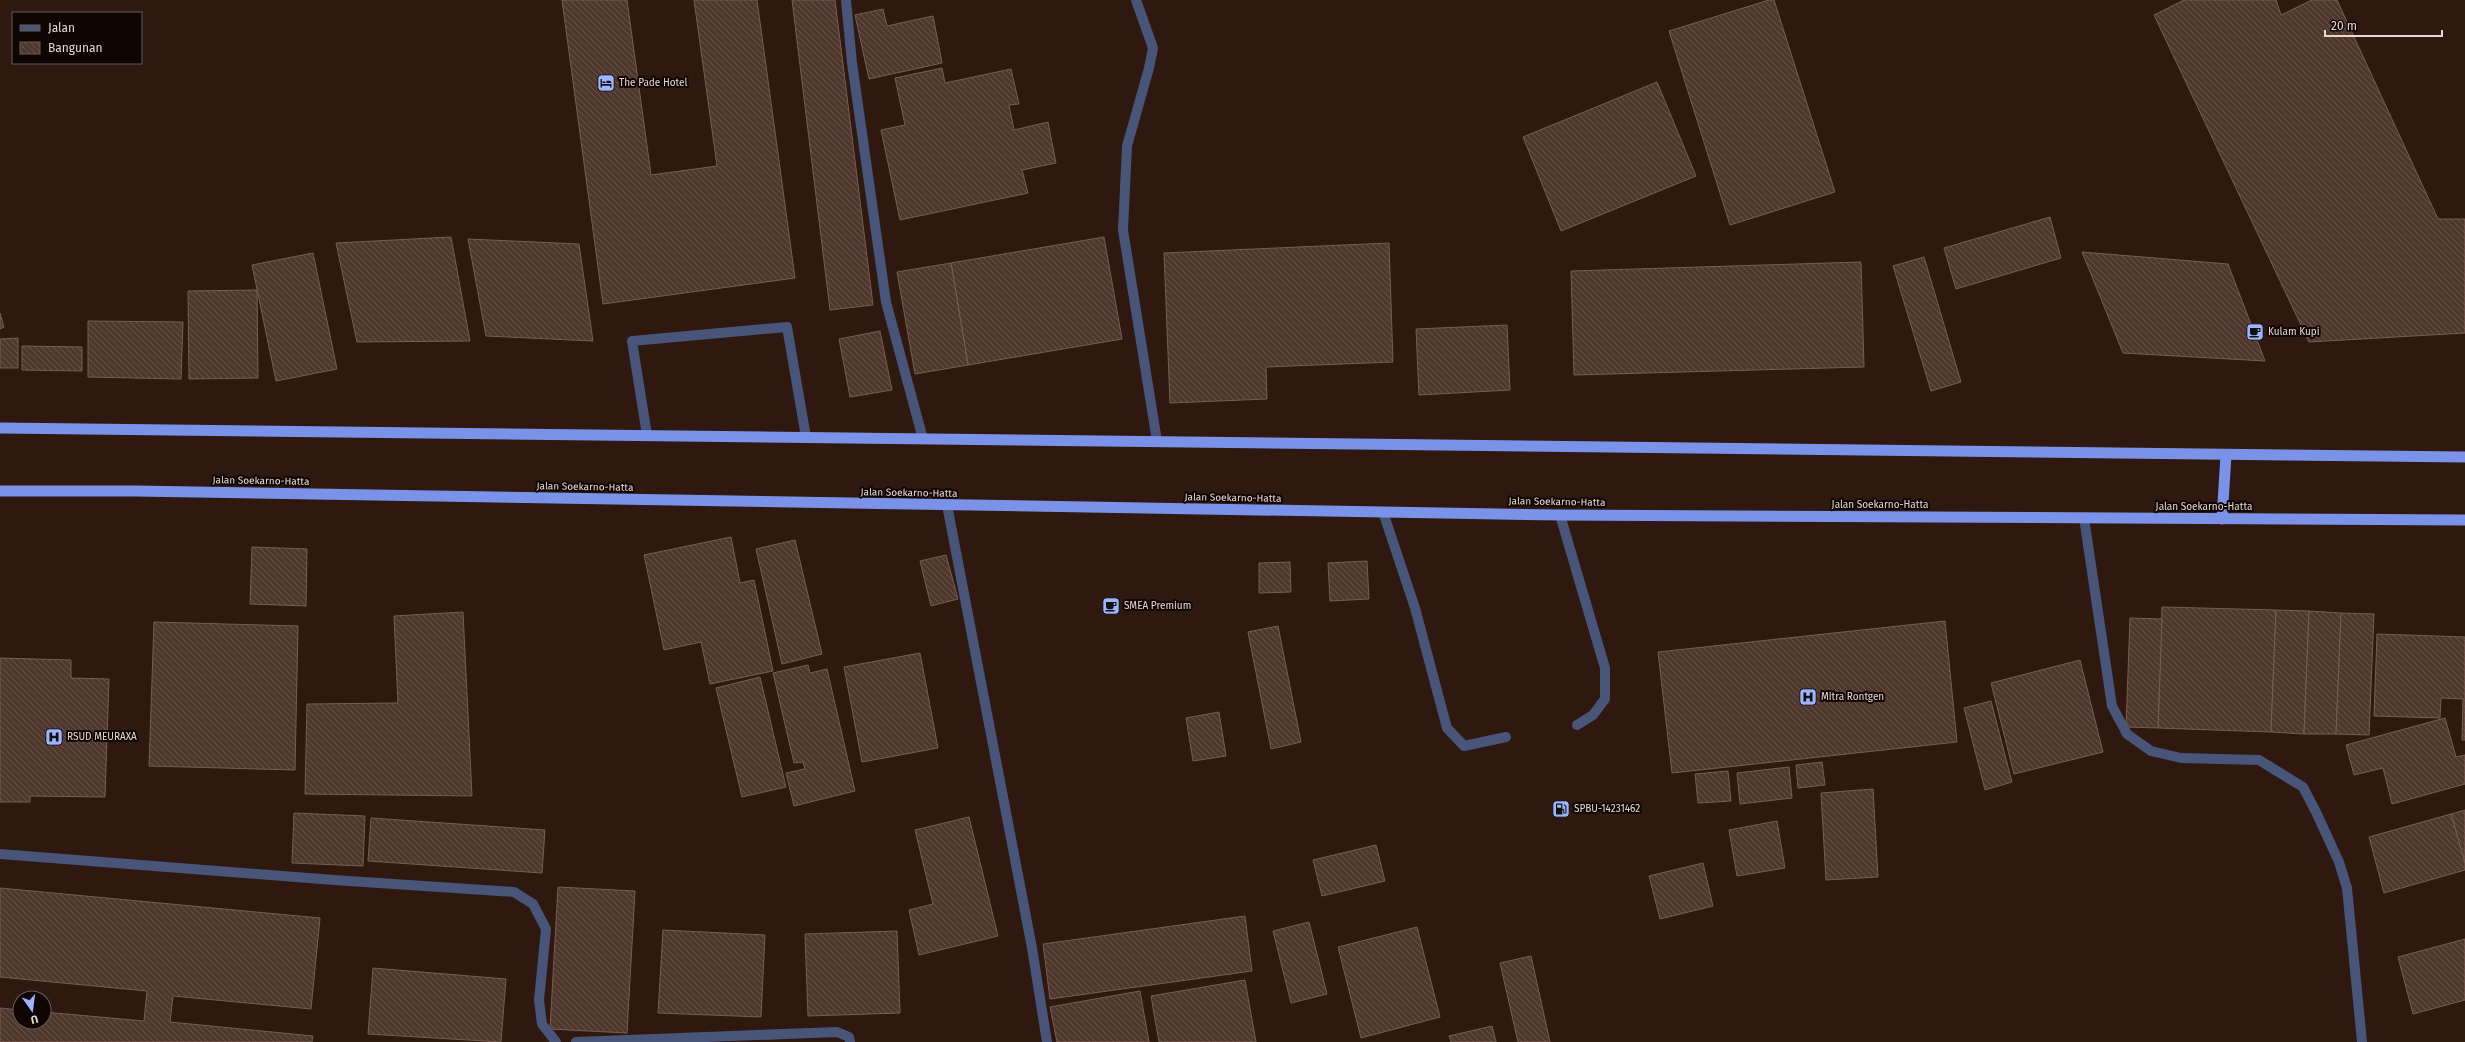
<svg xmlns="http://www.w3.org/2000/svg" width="2465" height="1042" font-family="'Fira Sans',sans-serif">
  <defs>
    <pattern id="building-back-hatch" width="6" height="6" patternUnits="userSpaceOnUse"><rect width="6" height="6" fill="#50372e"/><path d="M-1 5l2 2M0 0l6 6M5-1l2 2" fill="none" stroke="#69534b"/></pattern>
  </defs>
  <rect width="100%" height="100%" fill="#2e1810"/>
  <g fill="url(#building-back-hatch)" stroke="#785d53">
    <polygon points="562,0 627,0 651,175 717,166 694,0 757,0 795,278 603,304"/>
    <polygon points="792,0 835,0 873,305 830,310"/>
    <polygon points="1769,0 1774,0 1835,192 1730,225 1669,31"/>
    <polygon points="2184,0 2276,0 2281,15 2312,0 2337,0 2438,219 2465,219 2465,333 2309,342 2154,15"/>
    <polygon points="883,9 887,26 933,16 942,63 869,79 855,15"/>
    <polygon points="942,68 945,83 1011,69 1019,104 1009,105 1014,130 1048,122 1056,163 1022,170 1028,193 900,220 881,130 905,125 895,78"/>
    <polygon points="1657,82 1696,176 1561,231 1523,137"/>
    <polygon points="2050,217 2061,258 1956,289 1944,248"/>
    <polygon points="451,237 470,341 357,342 336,243"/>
    <polygon points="1104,237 1122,339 968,365 951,263"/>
    <polygon points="468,239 579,244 593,341 486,336"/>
    <polygon points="1389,243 1393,362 1266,367 1267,399 1170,403 1164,253"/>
    <polygon points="2082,252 2228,264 2265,361 2123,353"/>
    <polygon points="313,253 337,369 276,381 252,265"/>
    <polygon points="1924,257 1961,382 1931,391 1893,266"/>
    <polygon points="1861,262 1864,367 1574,375 1571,271"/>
    <polygon points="951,263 968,365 915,374 897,272"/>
    <polygon points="257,290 258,378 189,379 188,291"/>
    <polygon points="0,313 4,327 0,329"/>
    <polygon points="88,321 183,322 181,379 88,377"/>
    <polygon points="1507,325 1510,390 1419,395 1416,329"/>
    <polygon points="880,331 892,390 850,397 839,339"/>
    <polygon points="18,338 18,368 0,368 0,339"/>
    <polygon points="22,346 82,347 82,371 22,370"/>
    <polygon points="731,537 740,583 754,580 773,671 710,684 701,642 664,650 644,555"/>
    <polygon points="795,540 822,654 782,664 756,549"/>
    <polygon points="252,547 307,549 306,606 250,604"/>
    <polygon points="946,555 958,599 931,606 920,561"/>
    <polygon points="1367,561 1369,599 1330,601 1328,563"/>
    <polygon points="1290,562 1291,592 1259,593 1259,563"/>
    <polygon points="2162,607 2276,610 2271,732 2158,728"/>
    <polygon points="2276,610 2309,611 2304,734 2271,732"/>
    <polygon points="2309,611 2341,613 2336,734 2304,734"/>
    <polygon points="463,612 472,796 305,794 307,704 398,703 394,616"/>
    <polygon points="2341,613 2374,614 2369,735 2336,734"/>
    <polygon points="2130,618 2162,619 2158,728 2126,727"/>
    <polygon points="1945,621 1957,742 1672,773 1658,652"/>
    <polygon points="154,622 298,626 295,770 149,766"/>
    <polygon points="1278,626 1301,742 1271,749 1248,632"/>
    <polygon points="2377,634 2465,637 2465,740 2462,740 2463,699 2441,698 2440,718 2374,716"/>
    <polygon points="920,653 938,748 862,762 844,667"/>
    <polygon points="0,658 71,660 71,678 109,679 105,797 30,796 30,802 0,802"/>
    <polygon points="2080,660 2103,752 2014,774 1991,683"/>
    <polygon points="808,665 810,673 827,669 855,791 794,806 786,773 805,769 803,762 794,763 773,673"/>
    <polygon points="760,677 786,787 742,797 716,688"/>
    <polygon points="1991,701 2012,782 1985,790 1964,708"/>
    <polygon points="1219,712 1226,756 1193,761 1186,718"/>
    <polygon points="2445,718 2456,757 2465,755 2465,784 2392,804 2383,768 2354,775 2346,745"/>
    <polygon points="1822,762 1825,785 1798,788 1796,765"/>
    <polygon points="1789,767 1792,798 1740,804 1737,773"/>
    <polygon points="1728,771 1731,801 1698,803 1695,774"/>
    <polygon points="1873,789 1878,877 1826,880 1821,793"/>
    <polygon points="2465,810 2465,863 2451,814"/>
    <polygon points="294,813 365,816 363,866 292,863"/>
    <polygon points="2451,814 2465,863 2465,870 2384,893 2369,837"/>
    <polygon points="969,817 998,936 919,955 909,910 933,904 915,830"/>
    <polygon points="371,818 545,830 542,873 368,861"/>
    <polygon points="1777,821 1785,868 1737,876 1729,830"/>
    <polygon points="1376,845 1385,881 1322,896 1313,860"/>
    <polygon points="1703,863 1713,906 1660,919 1649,876"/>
    <polygon points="558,887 635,891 627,1033 550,1029"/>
    <polygon points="0,888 320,918 311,1009 173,996 170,1022 313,1036 312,1042 0,1042 0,1008 20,1010 20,1022 44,1022 44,1012 144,1021 147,991 0,977"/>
    <polygon points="1245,916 1252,971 1050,999 1043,944"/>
    <polygon points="1309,922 1327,994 1291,1003 1273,931"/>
    <polygon points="1417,927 1440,1017 1361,1038 1338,947"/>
    <polygon points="663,930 765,935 761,1017 658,1013"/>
    <polygon points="897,931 900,1013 808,1016 805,934"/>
    <polygon points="2465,939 2465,1000 2413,1014 2398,957"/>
    <polygon points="1531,956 1550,1042 1518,1042 1500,963"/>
    <polygon points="373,968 506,979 501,1042 368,1034"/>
    <polygon points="1245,980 1256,1042 1159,1042 1151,996"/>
    <polygon points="1140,991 1149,1042 1057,1042 1050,1007"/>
    <polygon points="1492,1026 1496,1042 1451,1042 1449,1036"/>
  </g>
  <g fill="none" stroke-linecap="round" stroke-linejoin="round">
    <g stroke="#495479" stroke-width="10">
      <polyline points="1136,0 1153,48 1149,68 1127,146 1123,230 1157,441"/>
      <polyline points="647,435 632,341 787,327 806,437"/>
      <polyline points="1383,512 1415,608 1447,728 1464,746 1506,737"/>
      <polyline points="1560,515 1605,668 1605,699 1593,715 1577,725"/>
      <polyline points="0,854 334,880 514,892 533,904 546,929 539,1000 542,1024 556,1042"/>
    </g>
    <g stroke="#495479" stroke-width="10">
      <polyline points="846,0 852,63 886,302 923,439"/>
      <polyline points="947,505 1032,948 1047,1042"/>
      <polyline points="2084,518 2112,706 2127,734 2151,751 2181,758 2259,760 2303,787 2316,812 2339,862 2347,888 2362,1042"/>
      <polyline points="576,1042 837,1032 849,1037 850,1042"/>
    </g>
    <g stroke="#7a92e8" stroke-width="11">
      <polyline points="0,428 2465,457"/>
      <polyline points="0,491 136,491 1560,515 2465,520"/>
      <polyline points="2222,519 2226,455"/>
    </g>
  </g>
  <defs>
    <symbol id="hotel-square" viewBox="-11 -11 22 22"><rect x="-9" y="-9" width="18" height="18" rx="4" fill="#9eb4fd" stroke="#0f0604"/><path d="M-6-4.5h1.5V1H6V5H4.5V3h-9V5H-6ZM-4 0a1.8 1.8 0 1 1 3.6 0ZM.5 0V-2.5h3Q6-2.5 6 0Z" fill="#111"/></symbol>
    <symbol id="cafe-square" viewBox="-11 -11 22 22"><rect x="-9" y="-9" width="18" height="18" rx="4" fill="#9eb4fd" stroke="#0f0604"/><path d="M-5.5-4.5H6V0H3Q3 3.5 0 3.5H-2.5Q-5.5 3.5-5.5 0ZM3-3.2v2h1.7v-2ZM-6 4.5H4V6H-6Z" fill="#111"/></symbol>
    <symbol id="hospital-square" viewBox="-11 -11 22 22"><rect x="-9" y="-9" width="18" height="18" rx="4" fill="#9eb4fd" stroke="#0f0604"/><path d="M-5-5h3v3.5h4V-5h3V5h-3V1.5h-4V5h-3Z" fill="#111"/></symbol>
    <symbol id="fuel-square" viewBox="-11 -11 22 22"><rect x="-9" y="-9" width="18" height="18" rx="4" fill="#9eb4fd" stroke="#0f0604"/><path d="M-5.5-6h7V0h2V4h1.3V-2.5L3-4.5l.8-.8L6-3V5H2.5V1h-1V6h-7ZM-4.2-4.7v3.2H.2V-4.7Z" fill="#111"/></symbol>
  </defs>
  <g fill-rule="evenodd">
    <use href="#hotel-square" x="596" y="73" width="20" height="20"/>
    <use href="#cafe-square" x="2245" y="322" width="20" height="20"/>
    <use href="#cafe-square" x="1101" y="596" width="20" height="20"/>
    <use href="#hospital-square" x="1798" y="687" width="20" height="20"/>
    <use href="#hospital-square" x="44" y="727" width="20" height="20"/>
    <use href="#fuel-square" x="1551" y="799" width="20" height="20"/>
  </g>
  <g text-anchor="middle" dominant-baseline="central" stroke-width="4" stroke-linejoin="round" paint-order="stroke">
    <g font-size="10" fill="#e7d7d1" stroke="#0f0604" text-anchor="start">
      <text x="619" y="83">The Pade Hotel</text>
      <text x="2268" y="332">Kulam Kupi</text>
      <text x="1124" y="606">SMEA Premium</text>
      <text x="1821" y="697">Mitra Rontgen</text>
      <text x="67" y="737">RSUD MEURAXA</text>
      <text x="1574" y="809">SPBU-14231462</text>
    </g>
    <g font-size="10" fill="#e7d7d1" stroke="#0f0604">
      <text transform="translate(261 481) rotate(1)">Jalan Soekarno-Hatta</text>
      <text transform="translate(585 487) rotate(1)">Jalan Soekarno-Hatta</text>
      <text transform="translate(909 493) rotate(1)">Jalan Soekarno-Hatta</text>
      <text transform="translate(1233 498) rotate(1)">Jalan Soekarno-Hatta</text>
      <text transform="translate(1557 502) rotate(1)">Jalan Soekarno-Hatta</text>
      <text x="1880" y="505">Jalan Soekarno-Hatta</text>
      <text x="2204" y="507">Jalan Soekarno-Hatta</text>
    </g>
  </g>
  <rect x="12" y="12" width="130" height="52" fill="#0f0604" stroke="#655a56"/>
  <rect x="20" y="25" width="20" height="6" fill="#495479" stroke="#655a56"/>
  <text x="48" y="32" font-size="12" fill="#e7d7d1">Jalan</text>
  <rect x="20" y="42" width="20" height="12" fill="url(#building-back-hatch)" stroke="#655a56"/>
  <text x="48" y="52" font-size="12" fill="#e7d7d1">Bangunan</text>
  <g transform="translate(32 1010) rotate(166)"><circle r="19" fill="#0f0604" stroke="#655a56"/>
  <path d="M0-3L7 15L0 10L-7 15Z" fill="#9eb4fd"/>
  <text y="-6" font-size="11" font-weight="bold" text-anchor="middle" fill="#e7d7d1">U</text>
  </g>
  <path d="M2325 30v6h117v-6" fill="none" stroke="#e7d7d1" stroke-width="2"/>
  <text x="2331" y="30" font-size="12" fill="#e7d7d1" stroke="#0f0604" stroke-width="3" paint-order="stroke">20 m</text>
</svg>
